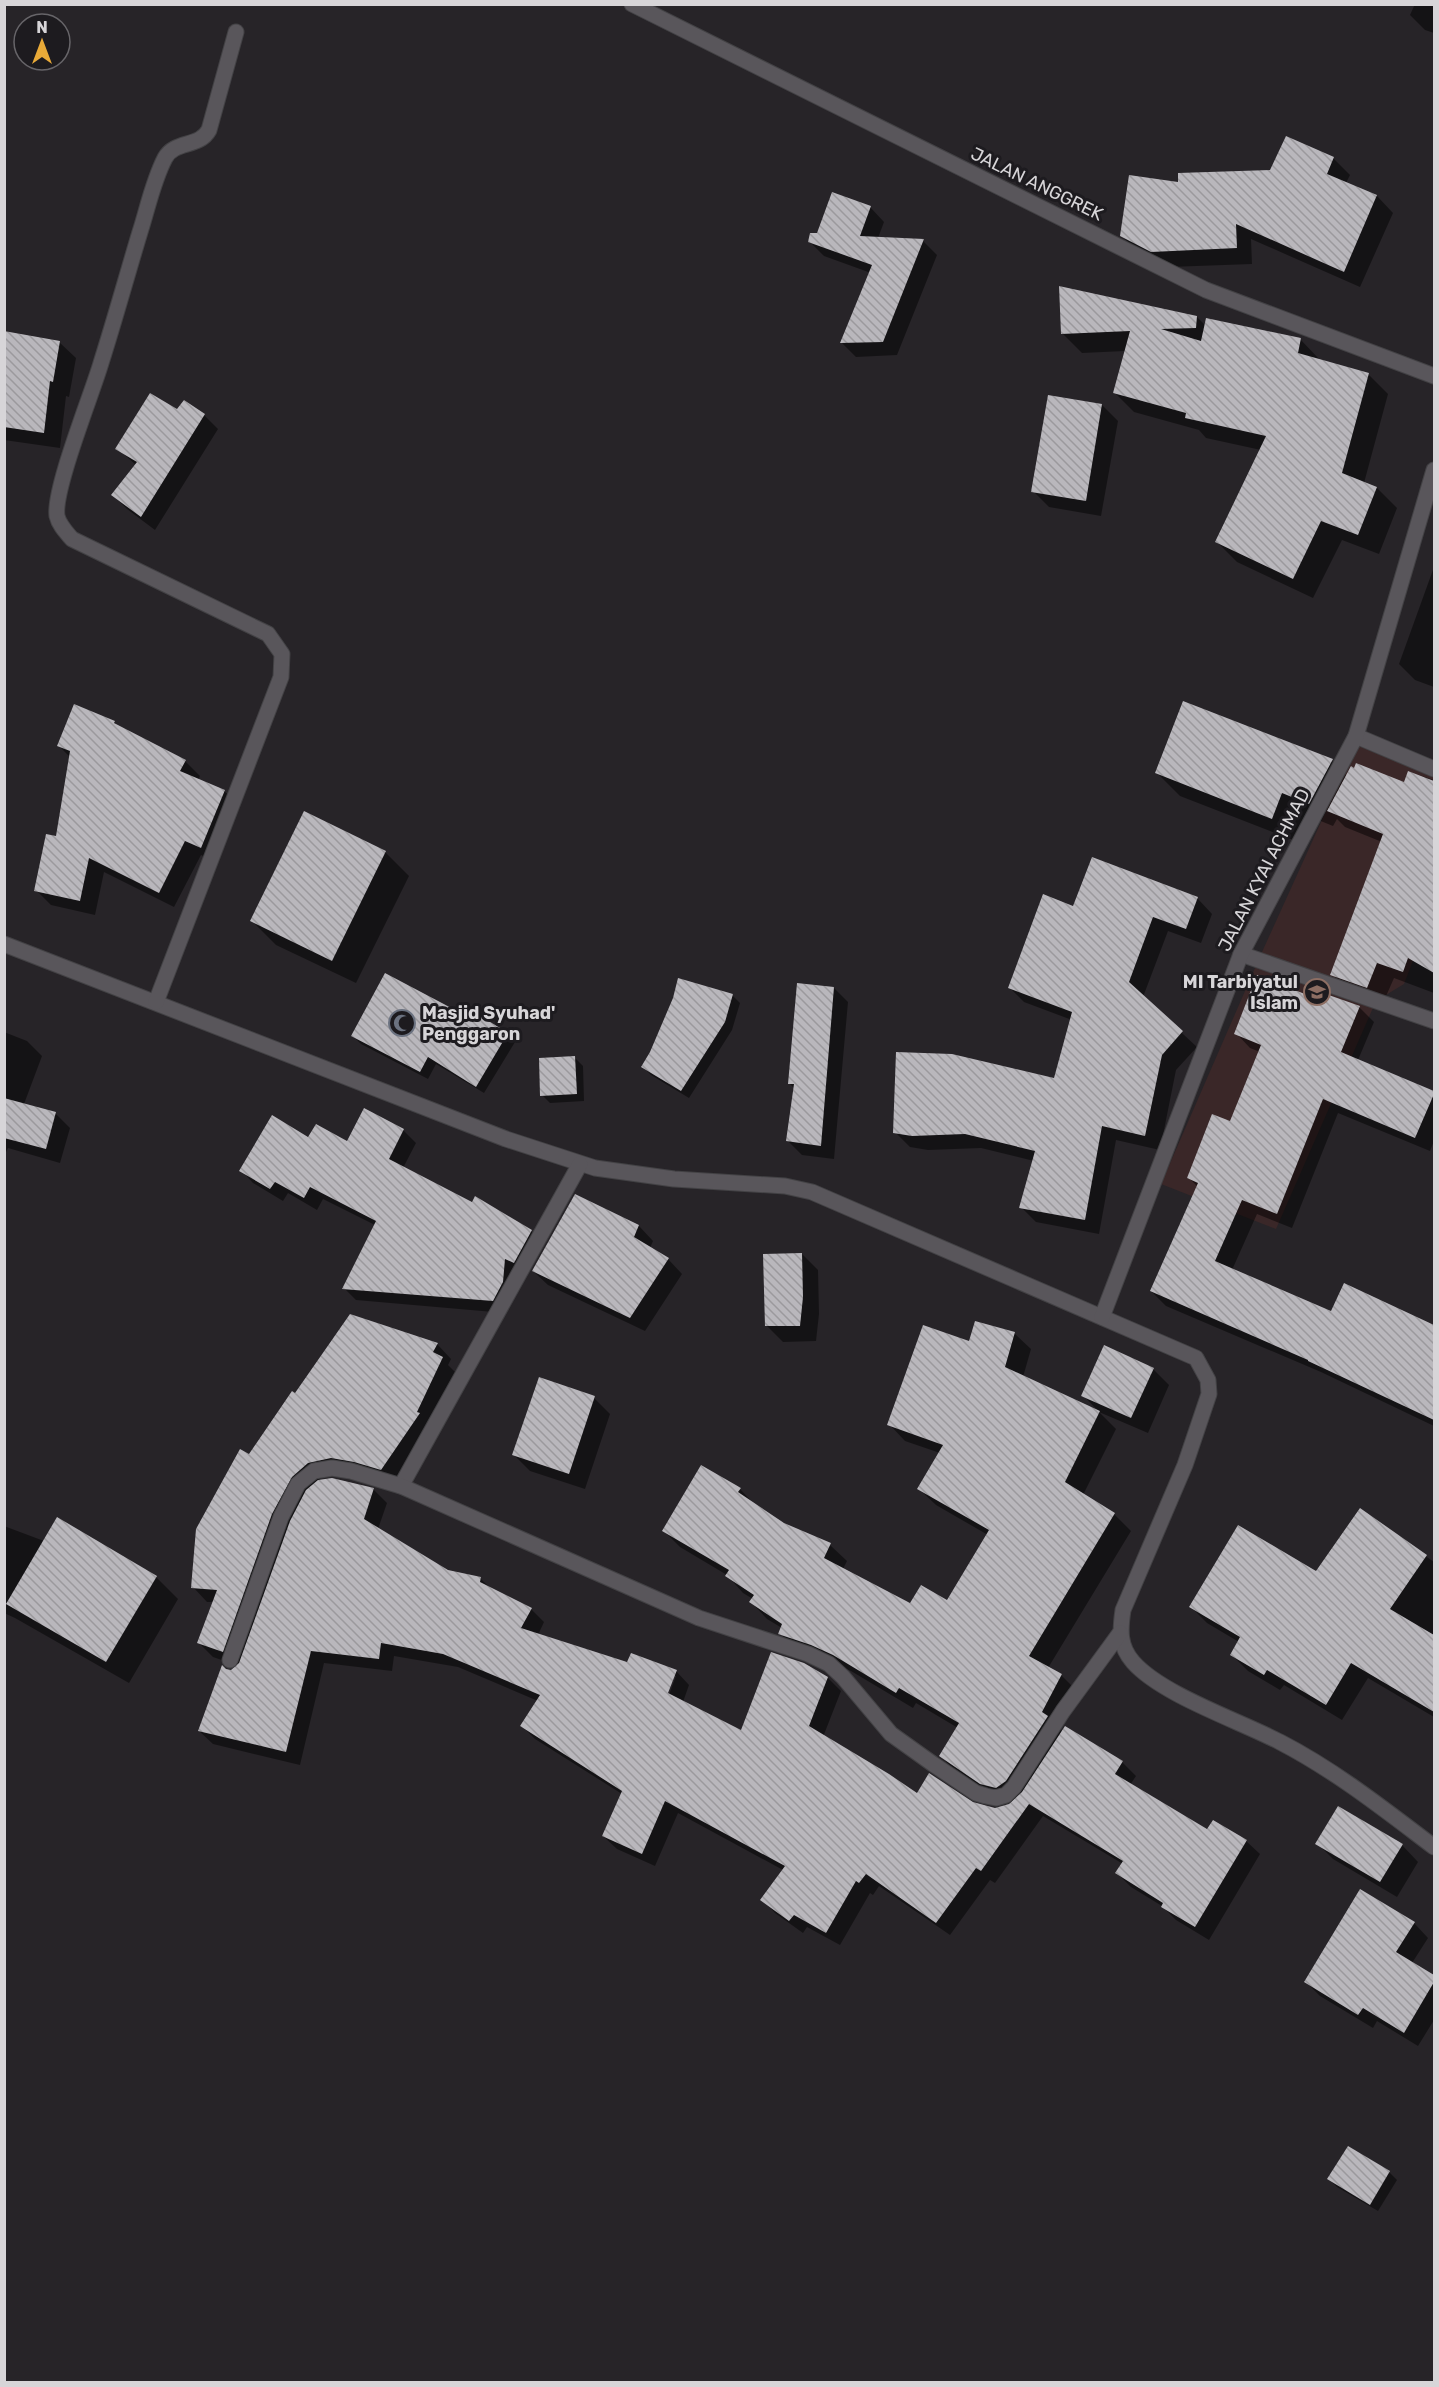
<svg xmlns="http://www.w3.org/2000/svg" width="1439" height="2387" font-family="Rubik,sans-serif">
  <defs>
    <pattern id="building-back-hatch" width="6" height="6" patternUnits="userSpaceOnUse" patternTransform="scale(1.5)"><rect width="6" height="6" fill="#b9b7bc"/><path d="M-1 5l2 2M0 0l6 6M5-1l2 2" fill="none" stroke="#9b999d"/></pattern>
  </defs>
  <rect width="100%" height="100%" fill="#272428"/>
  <polygon fill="#3a2728" points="1356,745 1434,777 1434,906 1404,984 1376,1001 1276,1229 1161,1184 1262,952"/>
  <g fill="#0007" fill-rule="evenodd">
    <polygon points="1415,4 1434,4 1434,33 1425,30 1410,15"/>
    <polygon points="1286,137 1334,159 1350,175 1346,183 1377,196 1393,213 1360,287 1251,239 1252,264 1169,267 1138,252 1122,236 1180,184 1271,171"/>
    <polygon points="870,207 884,222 878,238 923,241 937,255 897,355 856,357 842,343 871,273 824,256 810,242"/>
    <polygon points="1197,317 1206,326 1300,339 1320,360 1368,374 1388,394 1364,483 1377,488 1397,508 1379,554 1342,540 1313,598 1237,562 1217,542 1261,450 1206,438 1199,430 1134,412 1114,392 1125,351 1082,353 1062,333"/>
    <polygon points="4,332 59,342 76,358 69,397 66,396 60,448 4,440"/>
    <polygon points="1102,405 1118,421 1101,516 1049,507 1033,491"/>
    <polygon points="177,411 204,415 218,429 155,530 127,509 113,495 136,465 117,448"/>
    <polygon points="1434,567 1434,687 1415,680 1399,664"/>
    <polygon points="114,722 118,727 185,761 200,776 198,780 224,791 240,806 217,862 201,855 174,907 104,872 95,915 51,905 36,890 57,838 70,757 59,746"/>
    <polygon points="1332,761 1347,776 1404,784 1409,772 1434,780 1434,993 1394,978 1383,1003 1348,990 1332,974 1382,842 1345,827 1337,819 1333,826 1306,815 1296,841 1180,796 1156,772"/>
    <polygon points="385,852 409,876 356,983 276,945 252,921"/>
    <polygon points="1093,859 1198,899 1212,914 1201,943 1168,931 1143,997 1197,1047 1176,1070 1160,1150 1116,1140 1099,1234 1036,1222 1021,1207 1034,1161 981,1148 928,1150 910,1147 895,1132 1055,1080 1072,1020 1024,1002 1009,987 1074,908"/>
    <polygon points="834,988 848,1002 834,1159 802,1155 788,1141 795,1089 789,1083"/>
    <polygon points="733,996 740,1003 732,1030 689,1098 651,1075 643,1067 652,1053 674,998"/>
    <polygon points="1321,1002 1359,1007 1374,1022 1358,1060 1434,1092 1434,1141 1430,1151 1338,1113 1292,1228 1257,1214 1232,1270 1332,1313 1345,1285 1434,1327 1434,1426 1321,1372 1166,1306 1151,1291 1198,1187 1188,1177 1230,1123 1260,1052 1250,1048 1236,1033"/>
    <polygon points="480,1017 508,1034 515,1042 484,1093 436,1064 428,1079 361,1044 353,1036 477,1023"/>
    <polygon points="4,1032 27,1041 42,1056 24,1104 55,1113 70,1128 60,1163 8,1148 4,1156"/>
    <polygon points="575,1058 583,1066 584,1101 550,1103 542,1095"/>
    <polygon points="365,1110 403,1130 416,1143 403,1168 531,1231 543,1244 505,1313 356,1300 344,1288 375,1225 323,1199 317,1210 288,1193 283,1201 253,1183 241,1170 309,1139 347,1144"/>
    <polygon points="575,1196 639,1226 653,1241 650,1248 668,1259 682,1274 645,1331 548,1285 533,1271"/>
    <polygon points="802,1254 818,1270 819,1314 816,1341 783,1342 767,1326"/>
    <path d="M1014 1333 1031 1349 1023 1377 1099 1412 1116 1429 1083 1495 1114 1514 1131 1531 1048 1668 1061 1675 1078 1692 1059 1728 1063 1732 1066 1728 1122 1762 1136 1776 1130 1785 1208 1831 1246 1841 1260 1854 1209 1940 1176 1920 1162 1906 1131 1887 1117 1873 1123 1864 1043 1816 995 1883 990 1880 950 1935 879 1886 873 1895 870 1893 840 1945 807 1927 803 1933 775 1913 762 1899 783 1870 678 1813 655 1866 617 1849 603 1836 622 1794 535 1739 522 1726 538 1701 458 1667 394 1656 392 1671 324 1663 300 1765 213 1744 199 1731 226 1670 232 1671 239 1666 213 1657 199 1643 214 1602H207L193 1587 250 1456 295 1395 437 1344 451 1359 448 1365 456 1373 396 1483 346 1472 323 1477 317 1482 373 1489 387 1503 378 1529 448 1572 480 1578 491 1589 531 1609 544 1622 538 1635 628 1663 676 1671 689 1685 683 1702 742 1732 828 1678 841 1691 823 1737 917 1796 995 1809 1015 1804 998 1800 957 1773 941 1756 958 1728 916 1703 913 1708 851 1671 829 1661 796 1650 780 1633 782 1628 767 1619 751 1602 753 1599 743 1593 727 1575 680 1547 664 1531 740 1489 756 1506 783 1524 830 1545 847 1561 843 1569 911 1605 947 1602 988 1535 936 1505 919 1489 940 1453 905 1441 889 1424 970 1343ZM673 1676H676L667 1700 664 1699Z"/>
    <polygon points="1153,1369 1169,1385 1148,1433 1099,1412 1083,1395"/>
    <polygon points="594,1398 610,1414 585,1489 530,1471 514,1455"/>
    <polygon points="1360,1511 1434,1562 1434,1717 1368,1678 1342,1720 1284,1685 1280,1690 1248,1671 1232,1655 1239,1642 1207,1623 1191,1607 1316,1573"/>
    <polygon points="4,1526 44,1541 156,1577 178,1599 129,1683 15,1618 4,1613"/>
    <polygon points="1317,1843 1402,1845 1418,1862 1397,1897 1333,1859"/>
    <polygon points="1414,1923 1428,1938 1412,1963 1434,1977 1434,2020 1418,2046 1377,2021 1373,2028 1320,1996 1306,1982"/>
    <polygon points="1348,2148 1390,2173 1397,2180 1378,2211 1337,2187 1329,2179"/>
  </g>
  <g fill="url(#building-back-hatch)">
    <polygon points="1286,136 1334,157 1327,174 1377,195 1344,272 1236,224 1237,248 1151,252 1120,236 1129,175 1178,182 1178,173 1270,170"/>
    <polygon points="832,192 871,206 860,236 924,239 883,342 840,343 872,265 808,242 810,233 817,233"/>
    <polygon points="1059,286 1197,316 1196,328 1161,329 1201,341 1206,318 1301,338 1298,353 1369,373 1342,473 1377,487 1358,535 1321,521 1293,579 1215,542 1266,436 1185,418 1186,413 1113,393 1130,331 1061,334"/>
    <polygon points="4,331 60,341 53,382 50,381 44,433 4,427"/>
    <polygon points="150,393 177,409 184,400 205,414 141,517 111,495 137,462 115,449"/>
    <polygon points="1048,395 1102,404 1086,501 1031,492"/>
    <polygon points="1183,701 1333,759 1309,804 1282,793 1272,819 1155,773"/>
    <polygon points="74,704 115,721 114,723 186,760 180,771 225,790 201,848 185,841 159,893 89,858 80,901 34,891 46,834 56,836 70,751 57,746"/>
    <polygon points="1356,763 1404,782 1408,771 1434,781 1434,973 1408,958 1403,972 1377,963 1367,988 1330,975 1383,834 1327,811 1351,766 1354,768"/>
    <polygon points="304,811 386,851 332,961 250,921"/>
    <polygon points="1092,857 1198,897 1186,929 1153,917 1129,982 1183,1031 1162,1055 1145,1136 1102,1126 1085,1220 1019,1208 1035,1151 965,1134 912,1136 893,1133 896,1052 952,1054 1054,1078 1072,1012 1008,988 1043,894 1073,906"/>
    <polygon points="385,973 476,1021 479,1015 508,1033 476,1087 428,1057 420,1072 351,1036"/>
    <polygon points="1257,975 1320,1000 1323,993 1360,1006 1341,1052 1434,1091 1434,1094 1415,1138 1323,1099 1277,1214 1242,1200 1215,1261 1331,1311 1344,1283 1434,1325 1434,1420 1308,1361 1308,1360 1150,1291 1198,1183 1187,1178 1212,1114 1230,1121 1261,1045 1234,1034"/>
    <polygon points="678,978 733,994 725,1022 681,1091 641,1067 650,1052 673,998"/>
    <polygon points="797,983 834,987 821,1146 786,1141 794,1084 788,1084"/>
    <polygon points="575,1056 577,1094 540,1096 539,1058"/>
    <polygon points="4,1098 56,1112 46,1149 4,1138"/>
    <polygon points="364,1108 404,1129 389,1159 472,1202 475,1196 532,1230 514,1263 505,1259 503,1282 493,1301 342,1289 376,1221 310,1187 304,1198 275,1182 270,1189 239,1171 272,1115 308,1137 316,1124 347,1141"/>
    <polygon points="575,1194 639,1225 634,1237 669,1258 630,1318 532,1271"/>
    <polygon points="802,1253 803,1297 800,1326 765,1326 763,1254"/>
    <polygon points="350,1314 438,1343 433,1352 443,1357 417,1412 420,1413 381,1470 354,1462 331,1458 308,1463 292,1477 272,1514 223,1652 197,1643 217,1590 191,1588 196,1529 240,1449 249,1454 292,1391 295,1393"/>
    <polygon points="975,1321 1015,1332 1005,1367 1100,1411 1065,1482 1115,1513 1029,1656 1062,1674 1042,1712 1048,1716 1006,1781 996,1788 980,1784 939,1756 959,1723 899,1688 896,1693 833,1655 811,1645 778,1634 782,1624 749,1602 754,1595 725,1576 729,1570 662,1531 701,1465 741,1488 738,1492 784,1523 831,1543 824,1558 910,1603 921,1585 947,1600 989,1530 917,1489 943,1445 887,1425 923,1325 969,1341"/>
    <polygon points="1104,1345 1154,1368 1131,1418 1081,1396"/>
    <polygon points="539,1377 595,1396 569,1474 512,1455"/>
    <polygon points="332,1478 374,1488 364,1519 448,1570 481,1577 480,1582 532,1608 521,1628 627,1662 631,1653 677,1670 668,1693 741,1730 771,1652 804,1663 828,1677 809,1726 889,1774 917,1793 929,1773 973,1802 995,1808 1009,1804 1022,1792 1065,1726 1123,1761 1115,1774 1207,1829 1213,1820 1247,1840 1195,1927 1161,1907 1163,1903 1115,1873 1123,1861 1029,1804 981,1871 976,1868 936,1923 866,1874 859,1883 856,1881 826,1933 794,1915 789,1921 760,1900 785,1866 665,1801 642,1854 602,1836 622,1791 520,1726 540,1695 443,1654 381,1643 379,1659 311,1651 286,1752 198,1731 222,1665 226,1669 231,1670 239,1663 290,1521 306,1490 318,1480"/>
    <polygon points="1360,1508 1427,1555 1390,1609 1434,1635 1434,1712 1351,1663 1326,1705 1267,1670 1264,1675 1230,1655 1240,1637 1189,1607 1238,1525 1316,1571"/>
    <polygon points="57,1517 157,1576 106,1662 6,1604"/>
    <polygon points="1338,1806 1403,1844 1380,1882 1315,1844"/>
    <polygon points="1360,1889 1415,1922 1396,1952 1434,1975 1434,1982 1404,2033 1363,2008 1358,2015 1304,1982"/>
    <polygon points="1348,2146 1390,2171 1370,2205 1327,2179"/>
  </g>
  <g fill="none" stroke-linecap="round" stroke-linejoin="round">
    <defs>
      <g id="street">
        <polyline points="632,4 1206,290 1434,376"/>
        <polyline points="1356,736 1434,769"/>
        <path d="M4 944 506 1139 595 1168 674 1179 785 1186 812 1192 1196 1358 1208 1380 1209 1394 1185 1465 1123 1610C1120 1630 1119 1646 1133 1662 1162 1695 1240 1721 1280 1742 1336 1771 1385 1810 1434 1847"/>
        <polyline points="1241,954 1434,1021"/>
        <path d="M156 1002 281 677 282 654 268 634 72 539C66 532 59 525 57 516 53 490 92 394 101 363 115 319 127 275 140 232 148 207 153 181 165 158 175 140 199 148 209 130L236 32"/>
        <polyline points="1102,1317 1241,954 1356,736 1434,470"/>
        <polyline points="401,1486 580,1164"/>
        <polyline points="230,1660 281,1517 298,1484 314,1471 332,1468 351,1471 401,1486 699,1618 808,1654 829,1664 843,1677 891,1734 933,1764 976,1793 986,1796 996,1798 1006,1795 1014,1787 1063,1711 1120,1633"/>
      </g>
    </defs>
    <use href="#street" stroke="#434245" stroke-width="17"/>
    <use href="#street" stroke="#59565b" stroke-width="15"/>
  </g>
  <defs>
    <symbol id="school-ring" viewBox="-11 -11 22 22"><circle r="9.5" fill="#1d1b1f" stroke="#8d6e63" stroke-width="1.5"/><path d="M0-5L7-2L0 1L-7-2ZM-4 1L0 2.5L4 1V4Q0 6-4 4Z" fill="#8d6e63"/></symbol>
    <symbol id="mosque-ring" viewBox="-11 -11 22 22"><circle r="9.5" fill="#1d1b1f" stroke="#6b7280" stroke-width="1.5"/><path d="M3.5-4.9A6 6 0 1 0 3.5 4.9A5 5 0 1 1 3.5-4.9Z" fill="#6b7280"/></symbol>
  </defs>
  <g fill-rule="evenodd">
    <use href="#school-ring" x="1302" y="977" width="30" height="30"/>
    <use href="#mosque-ring" x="387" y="1008" width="30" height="30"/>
  </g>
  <g text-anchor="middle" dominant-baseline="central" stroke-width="6" stroke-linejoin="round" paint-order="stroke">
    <g font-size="18" fill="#d7d5d8" stroke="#1d1b1f">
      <text transform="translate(1037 184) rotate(26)">JALAN ANGGREK</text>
      <text transform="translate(1264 870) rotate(-63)">JALAN KYAI ACHMAD</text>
    </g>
    <g font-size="18" font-weight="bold" fill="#d7d5d8" stroke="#1d1b1f" text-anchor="end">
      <text x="1298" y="982">MI Tarbiyatul<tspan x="1298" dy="21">Islam</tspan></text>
      <text x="422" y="1013" text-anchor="start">Masjid Syuhad'<tspan x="422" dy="21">Penggaron</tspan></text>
    </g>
  </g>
  <rect width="1439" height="2387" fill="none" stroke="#d7d5d8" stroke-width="12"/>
  <g transform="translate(42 42)"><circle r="28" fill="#1d1b1f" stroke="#676569" stroke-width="1.5"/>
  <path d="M0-4.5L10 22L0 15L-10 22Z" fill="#e9aa38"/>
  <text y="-9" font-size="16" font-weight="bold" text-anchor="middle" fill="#d7d5d8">N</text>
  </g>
</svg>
